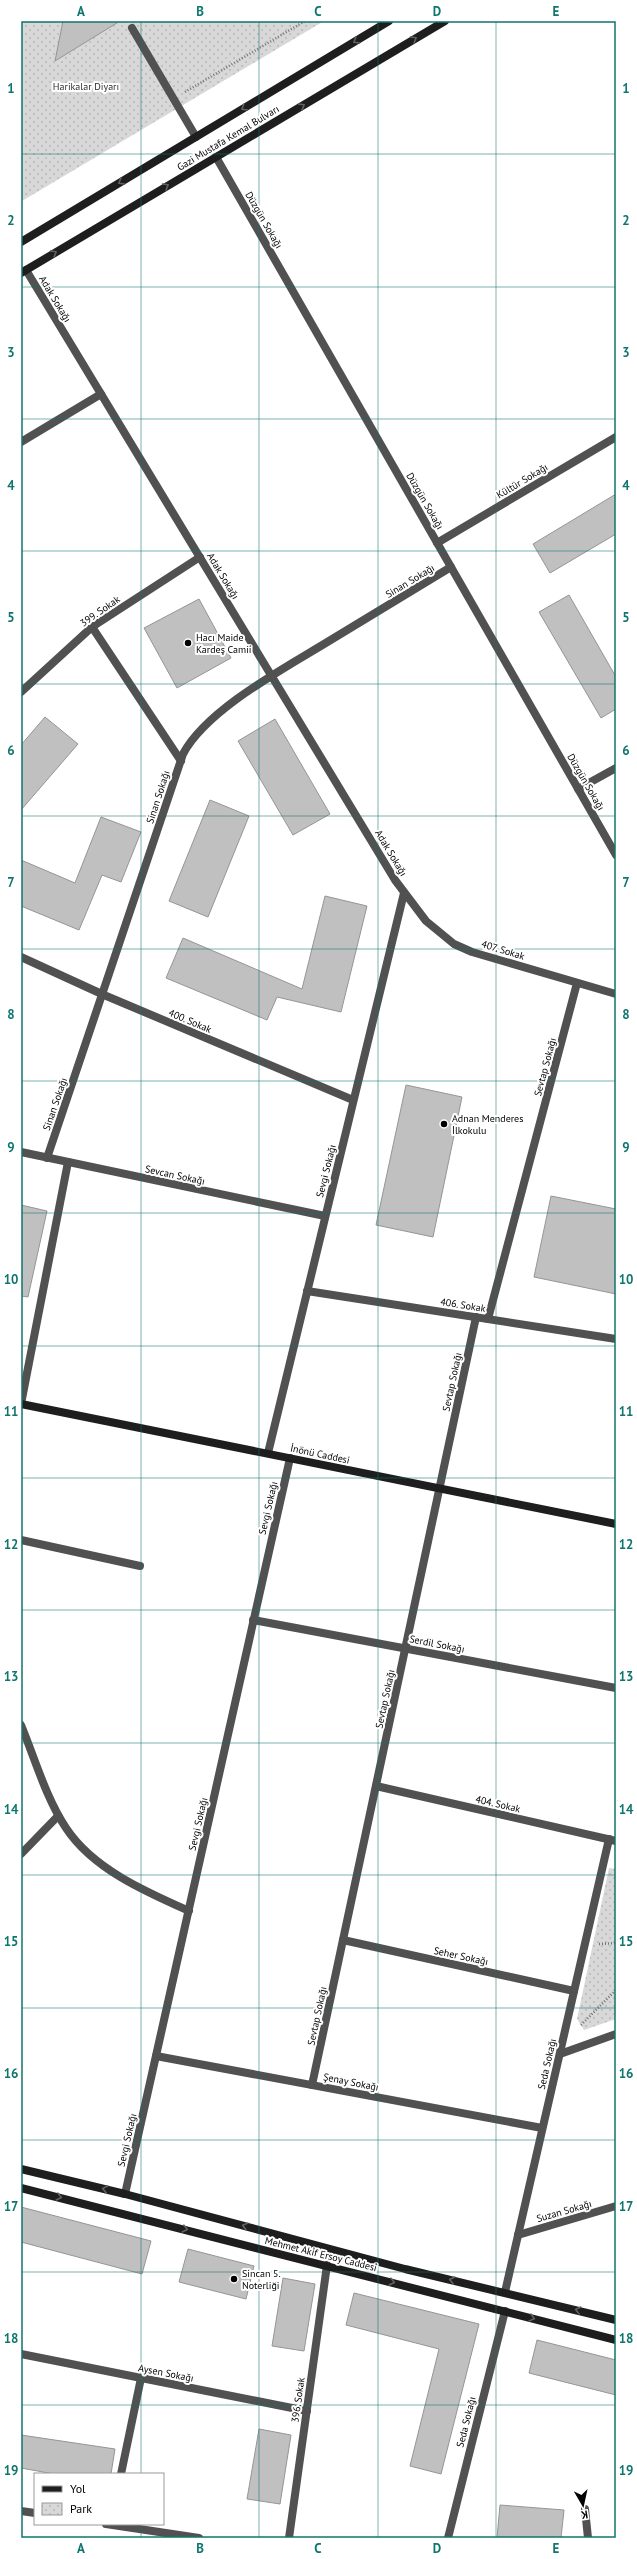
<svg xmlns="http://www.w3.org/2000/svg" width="637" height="2559" font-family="'PT Sans',sans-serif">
  <defs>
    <pattern id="park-dots" width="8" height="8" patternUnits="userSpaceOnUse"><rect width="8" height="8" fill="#d8d8d8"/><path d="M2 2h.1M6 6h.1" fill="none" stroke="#b8b8b8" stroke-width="1.8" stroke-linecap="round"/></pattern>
  </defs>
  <rect width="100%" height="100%" fill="#fff"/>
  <g fill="url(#park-dots)">
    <polygon points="21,21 324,21 22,201"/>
    <polygon points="609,1868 616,1869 616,2019 584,2030 577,2019"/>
  </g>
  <g fill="#c0c0c0" stroke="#959595">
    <polygon points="63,21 120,21 55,61"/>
    <polygon points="616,494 616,534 550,573 533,544"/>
    <polygon points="569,595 616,677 616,709 601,718 539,612"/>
    <polygon points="199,599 231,658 177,688 144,628"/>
    <polygon points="45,717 78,744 21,810 21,745"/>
    <polygon points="275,719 330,814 293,835 238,741"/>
    <polygon points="210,800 249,816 208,917 169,901"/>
    <polygon points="101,817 141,832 121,882 102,875 79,930 21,906 21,860 75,883"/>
    <polygon points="325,896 367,906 341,1012 277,997 267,1020 166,978 183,938 302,989"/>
    <polygon points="406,1085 462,1097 433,1237 376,1225"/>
    <polygon points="551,1196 616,1209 616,1294 534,1277"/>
    <polygon points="21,1205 47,1211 28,1297 21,1296"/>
    <polygon points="21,2207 151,2241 142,2274 21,2242"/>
    <polygon points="188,2249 254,2266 246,2299 179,2282"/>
    <polygon points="283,2278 315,2284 304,2351 272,2346"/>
    <polygon points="354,2293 479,2324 441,2474 410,2466 439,2349 346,2325"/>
    <polygon points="537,2340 616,2360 616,2395 529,2373"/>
    <polygon points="259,2429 291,2435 280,2504 247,2499"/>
    <polygon points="21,2435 115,2449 111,2474 54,2474 21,2468"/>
    <polygon points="500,2505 564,2510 561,2538 497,2538"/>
  </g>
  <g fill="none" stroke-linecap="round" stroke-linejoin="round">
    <g stroke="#737373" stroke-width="2.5" stroke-dasharray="1 2" stroke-linecap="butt">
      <polyline points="185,92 305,21"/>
      <polyline points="599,1944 616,1943"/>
      <polyline points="581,2025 616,1990"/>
    </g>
    <g stroke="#515151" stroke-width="8">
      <polyline points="132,28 196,137"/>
      <polyline points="21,1540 140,1566"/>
      <polyline points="585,2509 588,2538"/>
    </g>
    <g stroke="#515151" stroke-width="8">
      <polyline points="216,157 616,855"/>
      <polyline points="26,270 395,880 426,921 454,944 472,952 616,994"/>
      <polyline points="21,442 101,394"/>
      <polyline points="437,543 616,437"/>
      <polyline points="92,627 181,761"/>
      <polyline points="21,692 92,627 200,557"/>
      <polyline points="578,789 616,768"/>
      <polyline points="21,957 104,995 353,1100"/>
      <polyline points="21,1152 325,1216"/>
      <path d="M47 1158 183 754C207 709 285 668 329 641 369 617 410 592 451 567"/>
      <polyline points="307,1291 616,1339"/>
      <polyline points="488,1319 577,983"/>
      <polyline points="21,1404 68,1162"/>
      <polyline points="268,1453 404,893"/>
      <polyline points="253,1620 616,1688"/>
      <path d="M21 1725C35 1759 46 1798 66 1828 93 1869 146 1892 189 1911"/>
      <polyline points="376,1786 616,1841"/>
      <polyline points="21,1854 58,1816"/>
      <polyline points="343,1940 574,1991"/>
      <polyline points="560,2054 616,2034"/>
      <polyline points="156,2056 542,2128"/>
      <polyline points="312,2085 476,1317"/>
      <polyline points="125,2194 290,1458"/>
      <polyline points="518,2235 616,2206"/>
      <polyline points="505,2292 609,1839"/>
      <polyline points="21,2354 307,2411"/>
      <polyline points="121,2474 141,2378"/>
      <polyline points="21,2511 35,2513"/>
      <polyline points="106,2524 199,2538"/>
      <polyline points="289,2538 327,2265"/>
      <polyline points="448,2538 505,2311"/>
    </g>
    <g stroke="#1e1e1e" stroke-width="8">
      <polyline points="21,242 389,21"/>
      <polyline points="21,273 445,21"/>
      <polyline points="21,1404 616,1524"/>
      <polyline points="21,2169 125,2194 405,2269 616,2320"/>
      <polyline points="21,2188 616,2340"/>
    </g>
  </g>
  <defs><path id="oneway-chevron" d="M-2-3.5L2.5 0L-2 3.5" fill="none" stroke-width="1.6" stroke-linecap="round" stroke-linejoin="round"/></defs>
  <g stroke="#626262">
    <use href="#oneway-chevron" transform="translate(414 39) rotate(-31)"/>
    <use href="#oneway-chevron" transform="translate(356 41) rotate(149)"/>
    <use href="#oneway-chevron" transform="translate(302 106) rotate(-31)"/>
    <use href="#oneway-chevron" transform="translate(244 108) rotate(149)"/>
    <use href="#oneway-chevron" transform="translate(121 182) rotate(149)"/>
    <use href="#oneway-chevron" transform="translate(166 186) rotate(-31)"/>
    <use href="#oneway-chevron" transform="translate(54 253) rotate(-31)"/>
    <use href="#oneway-chevron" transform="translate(105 2189) rotate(-167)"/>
    <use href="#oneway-chevron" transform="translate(59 2197) rotate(14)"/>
    <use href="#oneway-chevron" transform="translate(245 2226) rotate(-165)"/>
    <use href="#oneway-chevron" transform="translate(185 2229) rotate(14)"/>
    <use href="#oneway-chevron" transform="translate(452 2280) rotate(-167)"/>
    <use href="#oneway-chevron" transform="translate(392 2282) rotate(14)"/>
    <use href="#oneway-chevron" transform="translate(578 2310) rotate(-166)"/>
    <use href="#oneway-chevron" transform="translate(532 2318) rotate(15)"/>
  </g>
  <path fill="none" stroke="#0f766e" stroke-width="1" stroke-opacity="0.55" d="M141 21V2474M259 21V2538M378 21V2538M496 21V2538M21 154H616M21 287H616M21 419H616M21 551H616M21 684H616M21 816H616M21 949H616M21 1081H616M21 1213H616M21 1346H616M21 1478H616M21 1610H616M21 1743H616M21 1875H616M21 2008H616M21 2140H616M21 2272H616M21 2405H616M141 2524V2538"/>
  <g fill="#000" stroke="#fff" stroke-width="1.5">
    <circle cx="188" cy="643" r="4"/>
    <circle cx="444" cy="1124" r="4"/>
    <circle cx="234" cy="2279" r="4"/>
  </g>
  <g text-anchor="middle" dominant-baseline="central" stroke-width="4" stroke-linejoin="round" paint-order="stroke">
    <g font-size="10" fill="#2f2f2f" stroke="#fff">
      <text x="86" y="86">Harikalar Diyarı</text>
    </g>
    <g font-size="10" fill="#000" stroke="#fff">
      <text transform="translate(228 138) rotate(-31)">Gazi Mustafa Kemal Bulvarı</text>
      <text transform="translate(264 220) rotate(60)">Düzgün Sokağı</text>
      <text transform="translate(55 299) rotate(59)">Adak Sokağı</text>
      <text transform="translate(522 481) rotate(-31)">Kültür Sokağı</text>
      <text transform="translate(425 501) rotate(60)">Düzgün Sokağı</text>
      <text transform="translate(223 576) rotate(59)">Adak Sokağı</text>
      <text transform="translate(410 581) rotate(-31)">Sinan Sokağı</text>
      <text transform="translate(100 611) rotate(-35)">399. Sokak</text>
      <text transform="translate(586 782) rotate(60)">Düzgün Sokağı</text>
      <text transform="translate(158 797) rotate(-72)">Sinan Sokağı</text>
      <text transform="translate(391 853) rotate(59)">Adak Sokağı</text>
      <text transform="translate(503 950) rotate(17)">407. Sokak</text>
      <text transform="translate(190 1021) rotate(23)">400. Sokak</text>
      <text transform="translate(545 1067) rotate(-75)">Sevtap Sokağı</text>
      <text transform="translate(55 1104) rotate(-71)">Sinan Sokağı</text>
      <text transform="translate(326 1171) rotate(-76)">Sevgi Sokağı</text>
      <text transform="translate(175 1175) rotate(12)">Sevcan Sokağı</text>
      <text transform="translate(463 1305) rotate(9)">406. Sokak</text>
      <text transform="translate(452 1382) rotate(-78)">Sevtap Sokağı</text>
      <text transform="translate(320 1454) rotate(12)">İnönü Caddesi</text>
      <text transform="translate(268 1508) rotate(-77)">Sevgi Sokağı</text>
      <text transform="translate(437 1644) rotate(11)">Serdil Sokağı</text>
      <text transform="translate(385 1699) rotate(-78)">Sevtap Sokağı</text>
      <text transform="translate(498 1804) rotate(13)">404. Sokak</text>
      <text transform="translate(198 1824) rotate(-77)">Sevgi Sokağı</text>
      <text transform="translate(461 1956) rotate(12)">Seher Sokağı</text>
      <text transform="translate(317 2016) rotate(-78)">Sevtap Sokağı</text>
      <text transform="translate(547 2064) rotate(-77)">Seda Sokağı</text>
      <text transform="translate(351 2082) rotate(11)">Şenay Sokağı</text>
      <text transform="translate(127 2140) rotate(-77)">Sevgi Sokağı</text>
      <text transform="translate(564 2211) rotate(-16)">Suzan Sokağı</text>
      <text transform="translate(321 2254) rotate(14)">Mehmet Akif Ersoy Caddesi</text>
      <text transform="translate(166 2373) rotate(11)">Aysen Sokağı</text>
      <text transform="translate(298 2400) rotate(-82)">396. Sokak</text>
      <text transform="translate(466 2422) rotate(-76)">Seda Sokağı</text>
    </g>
    <g font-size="10" fill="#000" stroke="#fff" text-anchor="start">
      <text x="196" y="637">Hacı Maide<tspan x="196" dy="12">Kardeş Camii</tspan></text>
      <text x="452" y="1118">Adnan Menderes<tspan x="452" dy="12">İlkokulu</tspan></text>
      <text x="242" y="2273">Sincan 5.<tspan x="242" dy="12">Noterliği</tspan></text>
    </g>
  </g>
  <rect width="637" height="2559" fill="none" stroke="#ffffff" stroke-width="44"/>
  <rect x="34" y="2473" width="130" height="52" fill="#ffffff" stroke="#999999"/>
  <rect x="42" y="2486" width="20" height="6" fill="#1e1e1e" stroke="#999999"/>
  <text x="70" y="2493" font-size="12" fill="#000000">Yol</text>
  <rect x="42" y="2503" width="20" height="12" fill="url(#park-dots)" stroke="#999999"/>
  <text x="70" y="2513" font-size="12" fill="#000000">Park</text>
  <g transform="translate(583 2505) rotate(171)" stroke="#ffffff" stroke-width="3" paint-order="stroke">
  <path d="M0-3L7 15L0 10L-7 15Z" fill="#000000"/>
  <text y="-6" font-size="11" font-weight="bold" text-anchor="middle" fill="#000000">K</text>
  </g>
  <rect x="22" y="22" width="593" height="2515" fill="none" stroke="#0f766e" stroke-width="1.5"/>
  <g font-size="13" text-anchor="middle" font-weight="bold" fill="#0f766e">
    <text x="81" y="16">A</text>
    <text x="200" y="16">B</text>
    <text x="318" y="16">C</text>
    <text x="437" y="16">D</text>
    <text x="556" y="16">E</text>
    <text x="11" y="93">1</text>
    <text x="626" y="93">1</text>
    <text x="11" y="225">2</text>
    <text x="626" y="225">2</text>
    <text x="11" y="357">3</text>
    <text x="626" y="357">3</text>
    <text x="11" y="490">4</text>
    <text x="626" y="490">4</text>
    <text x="11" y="622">5</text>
    <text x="626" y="622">5</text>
    <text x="11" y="755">6</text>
    <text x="626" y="755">6</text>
    <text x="11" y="887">7</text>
    <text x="626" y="887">7</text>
    <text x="11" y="1019">8</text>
    <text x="626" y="1019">8</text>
    <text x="11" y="1152">9</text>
    <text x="626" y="1152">9</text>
    <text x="11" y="1284">10</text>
    <text x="626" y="1284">10</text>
    <text x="11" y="1416">11</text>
    <text x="626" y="1416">11</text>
    <text x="11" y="1549">12</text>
    <text x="626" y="1549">12</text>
    <text x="11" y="1681">13</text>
    <text x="626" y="1681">13</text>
    <text x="11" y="1814">14</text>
    <text x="626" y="1814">14</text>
    <text x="11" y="1946">15</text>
    <text x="626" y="1946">15</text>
    <text x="11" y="2078">16</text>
    <text x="626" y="2078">16</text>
    <text x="11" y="2211">17</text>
    <text x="626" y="2211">17</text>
    <text x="11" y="2343">18</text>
    <text x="626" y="2343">18</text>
    <text x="11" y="2475">19</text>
    <text x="626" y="2475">19</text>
    <text x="81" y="2553">A</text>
    <text x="200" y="2553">B</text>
    <text x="318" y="2553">C</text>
    <text x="437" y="2553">D</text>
    <text x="556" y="2553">E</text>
  </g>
</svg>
